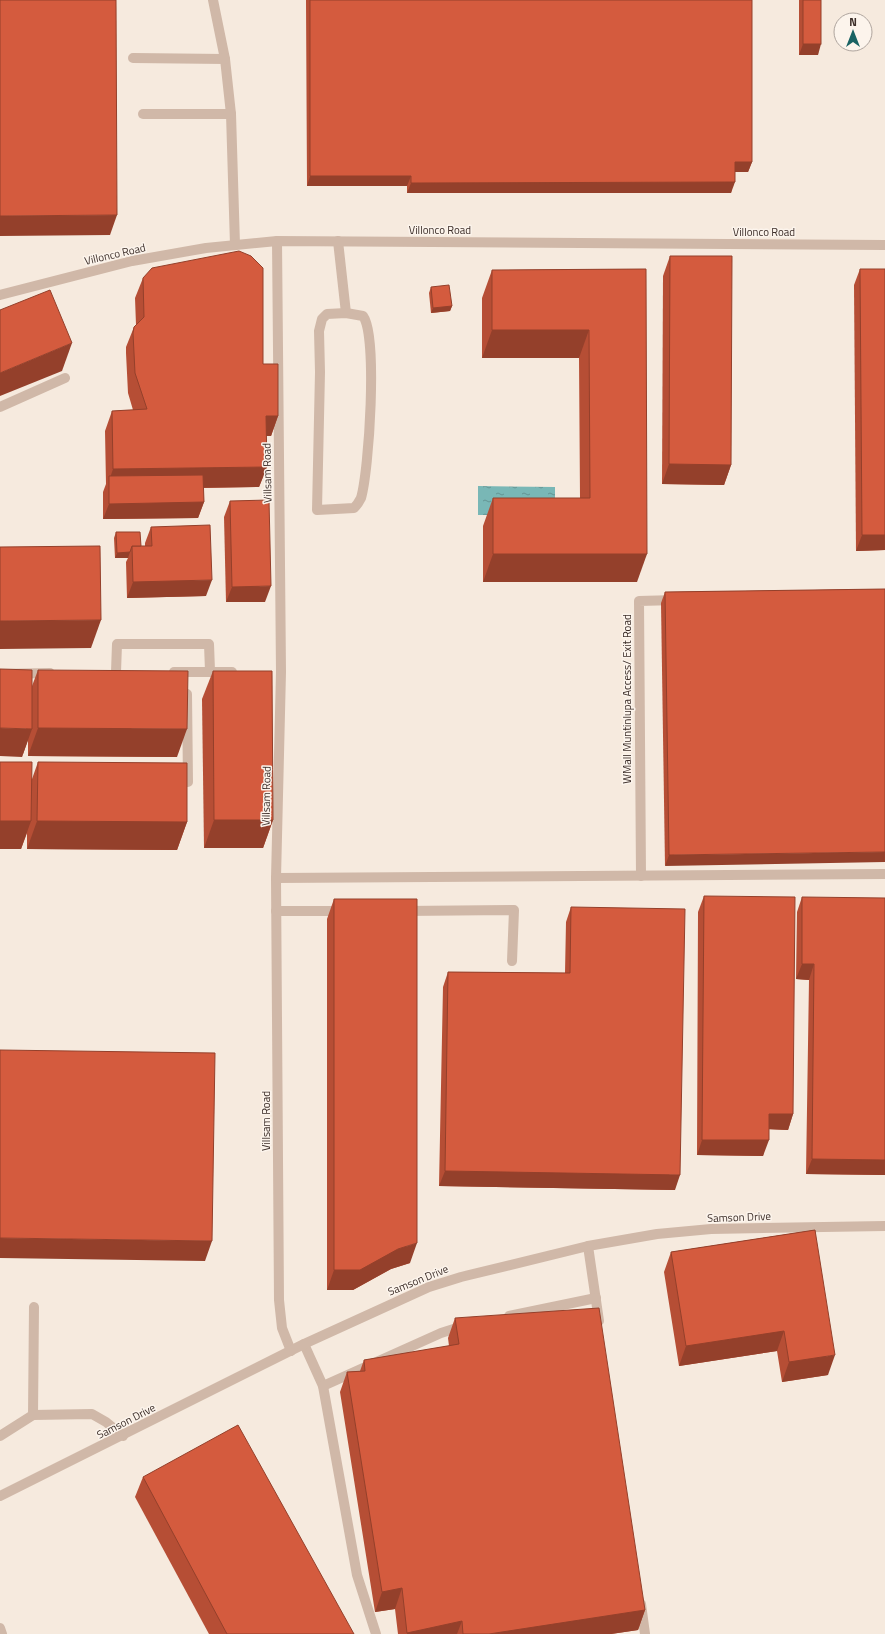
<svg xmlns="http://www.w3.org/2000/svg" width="885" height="1634" font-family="'Titillium Web',sans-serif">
  <defs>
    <pattern id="water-ripples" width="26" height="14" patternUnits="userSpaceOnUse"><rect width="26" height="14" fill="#79b7b6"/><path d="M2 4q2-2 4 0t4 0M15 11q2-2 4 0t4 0" fill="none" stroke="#649594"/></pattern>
  </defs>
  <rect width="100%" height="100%" fill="#f6eade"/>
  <polygon fill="url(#water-ripples)" points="478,486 555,487 555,515 478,515"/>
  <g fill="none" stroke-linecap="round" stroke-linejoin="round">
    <g stroke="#d0b8a8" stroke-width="10">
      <polyline points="213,0 225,59 231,114 235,245"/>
      <polyline points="133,58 225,59"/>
      <polyline points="143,114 231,114"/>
      <polyline points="277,241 281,672 276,878 279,1300 282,1328 291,1351"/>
      <polyline points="338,241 346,313"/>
      <polyline points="0,295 132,261 206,248 277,241 885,245"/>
      <path d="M346 313 363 316C378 336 369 471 361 498 359 502 357 505 354 508L317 510 320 372 319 331 322 319 327 314Z"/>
      <polyline points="0,407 65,378"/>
      <polyline points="116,672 117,644 209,644 210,671"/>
      <polyline points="174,672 232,672"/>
      <polyline points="0,674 50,673"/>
      <polyline points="174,782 188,782 187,694"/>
      <polyline points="641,876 639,601 676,600"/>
      <polyline points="276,878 885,874"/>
      <polyline points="276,911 342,911"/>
      <polyline points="404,911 514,910 512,961"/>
      <polyline points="588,1246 599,1321"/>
      <polyline points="509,1316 596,1298"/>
      <polyline points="304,1344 323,1386 357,1575 376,1634"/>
      <polyline points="323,1386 441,1333 463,1326"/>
      <polyline points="33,1415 34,1307"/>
      <polyline points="0,1436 33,1415 92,1414 106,1422 123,1436"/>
      <polyline points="0,1496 304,1344 429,1287 461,1277 588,1246 657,1234 711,1229 885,1226"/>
      <polyline points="641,1604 645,1634"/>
      <polyline points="0,1628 2,1634"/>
    </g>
  </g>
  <g fill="#b64e35">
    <polygon points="306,0 752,0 752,162 748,172 735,172 731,193 407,193 407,186 307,186"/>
    <polygon points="799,0 821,0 818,55 799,55"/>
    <polygon points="670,256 731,465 724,485 662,484 663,276"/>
    <polygon points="646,269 637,582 483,582 483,526 493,498 580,498 579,358 482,358 482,298 492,270"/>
    <polygon points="860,269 885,550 856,551 854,285"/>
    <polygon points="143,278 263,364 278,416 271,436 266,436 267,467 259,487 203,488 204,502 198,518 103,519 103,492 106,484 105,431 112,411 133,410 128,393 126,353 126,347 134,327 136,325 135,298"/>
    <polygon points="431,287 452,306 450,311 431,313 429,293"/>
    <polygon points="230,501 265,602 226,602 224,517"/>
    <polygon points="151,527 206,596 127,598 126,562 128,558 115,558 114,538 116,532 141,546 145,546 145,543"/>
    <polygon points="885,589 665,866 661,603 665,592"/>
    <polygon points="38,670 177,757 28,756 28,740 22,757 32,686"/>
    <polygon points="213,671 273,820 263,848 204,848 202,699"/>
    <polygon points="0,762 32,779 38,762 187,822 177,850 27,849 27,833 21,849 0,849"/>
    <polygon points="704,896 793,1114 788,1130 769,1129 763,1156 697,1155 698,912"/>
    <polygon points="802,897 885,1175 806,1174 809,980 796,979 797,912"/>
    <polygon points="334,899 410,1263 391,1269 353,1290 327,1290 327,919"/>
    <polygon points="571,907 675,1190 439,1186 443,987 448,972 565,973 566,922"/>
    <polygon points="815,1230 828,1375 782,1382 777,1351 679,1366 664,1272 671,1252"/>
    <polygon points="455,1318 645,1610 638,1630 611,1634 398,1634 395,1609 375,1612 340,1392 347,1372 360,1371 364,1360 449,1346 448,1338"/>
    <polygon points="143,1477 354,1634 209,1634 135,1497"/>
  </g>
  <g fill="#94402b">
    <polygon points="803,44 821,44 818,55 799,55"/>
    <polygon points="735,162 752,162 748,172 731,172"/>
    <polygon points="310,176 411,176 407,186 307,186"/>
    <polygon points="735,182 731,193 407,193 411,183"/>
    <polygon points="117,215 110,235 0,236 0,216"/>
    <polygon points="452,306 450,311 431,313 433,308"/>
    <polygon points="492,330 589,330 579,358 482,358"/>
    <polygon points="72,343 62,371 0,396 0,373"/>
    <polygon points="266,416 278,416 271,436 259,436"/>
    <polygon points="669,464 731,465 724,485 662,484"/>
    <polygon points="267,467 259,487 109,489 109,481 113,469"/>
    <polygon points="204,502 198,518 103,519 109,504"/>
    <polygon points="862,535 885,535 885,550 856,551"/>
    <polygon points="130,552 128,558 115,558 117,553"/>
    <polygon points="493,554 647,554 637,582 483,582"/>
    <polygon points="212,580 206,596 127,598 133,582"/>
    <polygon points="271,586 265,602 226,602 232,587"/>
    <polygon points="101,620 91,648 0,649 0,621"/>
    <polygon points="0,728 32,729 22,757 0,756"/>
    <polygon points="38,728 187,729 177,757 28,756"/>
    <polygon points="214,820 273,820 263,848 204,848"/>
    <polygon points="0,821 31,821 21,849 0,849"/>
    <polygon points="37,821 187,822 177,850 27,849"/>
    <polygon points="885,852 885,862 665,866 669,855"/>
    <polygon points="802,964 814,964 809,980 796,979"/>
    <polygon points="769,1114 793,1114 788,1130 763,1129"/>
    <polygon points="702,1140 769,1140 763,1156 697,1155"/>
    <polygon points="812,1159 885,1160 885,1175 806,1174"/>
    <polygon points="445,1171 680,1175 675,1190 439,1186"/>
    <polygon points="0,1238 212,1241 205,1261 0,1258"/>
    <polygon points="417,1243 410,1263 391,1269 353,1290 327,1290 334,1270"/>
    <polygon points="784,1331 777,1351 679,1366 686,1346"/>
    <polygon points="835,1355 828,1375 782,1382 789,1362"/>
    <polygon points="402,1588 395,1609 375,1612 382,1592"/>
    <polygon points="645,1610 638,1630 611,1634 489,1634"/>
    <polygon points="462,1621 457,1634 407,1634 407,1633"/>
  </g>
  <g fill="#d45b3e" stroke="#94402b">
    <polygon points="0,0 116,0 117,215 0,216"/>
    <polygon points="310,0 752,0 752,162 735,162 735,182 411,183 411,176 310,176"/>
    <rect x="803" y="0" width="18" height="44"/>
    <polygon points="239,251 251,256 263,268 263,364 278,364 278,416 266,416 267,467 113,469 112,411 147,409 135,373 133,333 134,327 144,317 143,278 152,268"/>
    <polygon points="670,256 732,256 731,465 669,464"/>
    <polygon points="646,269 647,554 493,554 493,498 590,498 589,330 492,330 492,270"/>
    <polygon points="860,269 885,269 885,535 862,535"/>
    <polygon points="449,285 452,306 433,308 431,287"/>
    <polygon points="50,290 72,343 0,373 0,310"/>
    <polygon points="203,475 204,502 109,504 109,476"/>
    <polygon points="269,500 271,586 232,587 230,501"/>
    <polygon points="210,525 212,580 133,582 132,546 152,546 151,527"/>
    <polygon points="116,532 140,532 141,546 132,546 130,552 117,553"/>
    <polygon points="100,546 101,620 0,621 0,547"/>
    <polygon points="885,589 885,852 669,855 665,592"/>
    <polygon points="0,669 32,670 32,729 0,728"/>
    <polygon points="38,670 188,671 187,729 38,728"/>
    <polygon points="213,671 272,671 273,820 214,820"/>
    <polygon points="0,762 32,762 31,821 0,821"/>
    <polygon points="38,762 187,763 187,822 37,821"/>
    <polygon points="704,896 795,897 793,1114 769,1114 769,1140 702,1140"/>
    <polygon points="802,897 885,898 885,1160 812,1159 814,964 802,964"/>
    <polygon points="334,899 417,899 417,1243 398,1249 360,1270 334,1270"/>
    <polygon points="571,907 685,909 680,1175 445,1171 448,972 570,973"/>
    <polygon points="0,1050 215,1053 212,1241 0,1238"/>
    <polygon points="815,1230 835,1355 789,1362 784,1331 686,1346 671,1252"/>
    <polygon points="599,1308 645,1610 489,1634 463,1634 462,1621 407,1633 402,1588 382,1592 347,1372 365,1371 364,1360 459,1344 455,1318"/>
    <polygon points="238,1425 354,1634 227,1634 143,1477"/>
  </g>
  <g text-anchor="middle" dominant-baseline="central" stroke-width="3" stroke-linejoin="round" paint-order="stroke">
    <g font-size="11" fill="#3c2e29" stroke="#fcf4ec">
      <text x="440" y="230">Villonco Road</text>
      <text x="764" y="232">Villonco Road</text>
      <text transform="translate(115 254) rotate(-13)">Villonco Road</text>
      <text transform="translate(267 473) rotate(-91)">Villsam Road</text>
      <text transform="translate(627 699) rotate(-90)">WMall Muntinlupa Access/ Exit Road</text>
      <text transform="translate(266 796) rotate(-89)">Villsam Road</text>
      <text transform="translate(266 1121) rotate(-90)">Villsam Road</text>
      <text transform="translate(739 1217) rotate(-2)">Samson Drive</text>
      <text transform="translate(418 1280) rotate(-22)">Samson Drive</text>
      <text transform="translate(126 1421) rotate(-27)">Samson Drive</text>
    </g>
  </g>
  <g transform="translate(853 32)"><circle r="19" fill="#fcf4ec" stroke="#afa59e"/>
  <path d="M0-3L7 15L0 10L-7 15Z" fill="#196263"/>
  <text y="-6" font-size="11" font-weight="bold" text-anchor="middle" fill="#3c2e29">N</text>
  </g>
</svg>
